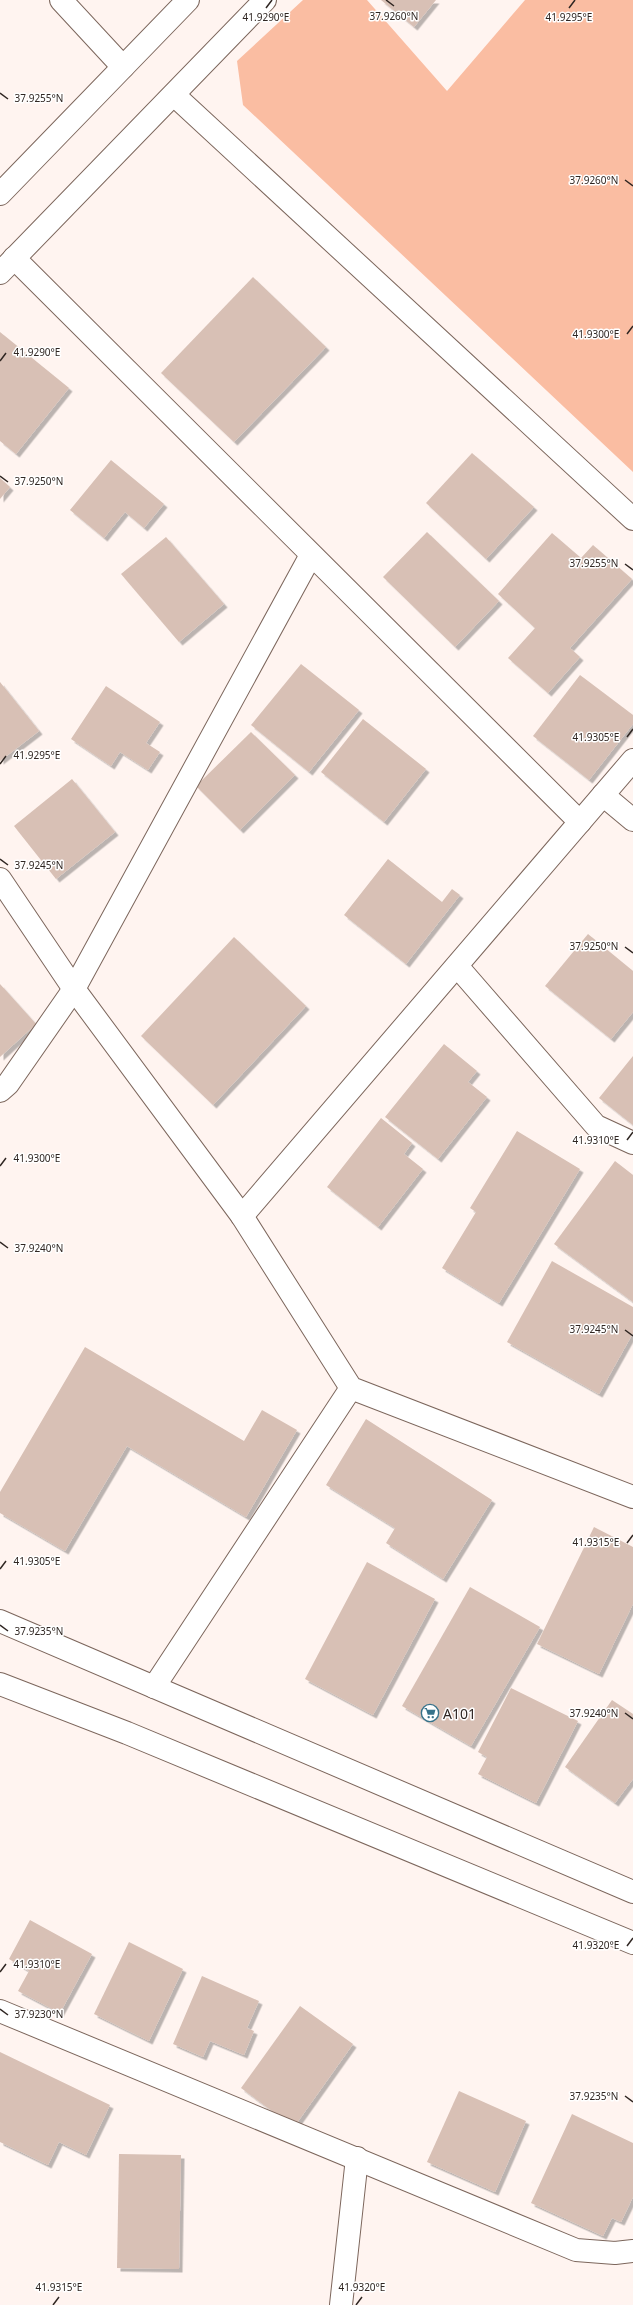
<svg xmlns="http://www.w3.org/2000/svg" width="633" height="2305" font-family="'Noto Sans',sans-serif">
  <defs>
    <filter id="shadow"><feDropShadow dx="3.5" dy="3.5" stdDeviation="0" flood-color="#0004"/></filter>
  </defs>
  <rect width="100%" height="100%" fill="#fff4f0"/>
  <polygon fill="#fabda2" points="303,0 367,0 447,91 525,0 633,0 633,472 243,105 237,61"/>
  <g fill="#d8c0b5" filter="url(#shadow)">
    <polygon points="381,0 436,0 414,27"/>
    <polygon points="253,277 326,347 234,442 161,373"/>
    <polygon points="0,332 69,388 16,454 0,441"/>
    <polygon points="472,453 534,507 486,559 426,503"/>
    <polygon points="111,460 164,504 144,528 125,512 104,538 70,510"/>
    <polygon points="0,478 10,487 0,499"/>
    <polygon points="427,532 499,601 455,647 383,577"/>
    <polygon points="552,533 581,558 593,545 632,579 570,648 580,657 548,693 508,658 535,628 498,594"/>
    <polygon points="166,537 224,604 179,642 121,574"/>
    <polygon points="301,664 359,710 309,772 251,725"/>
    <polygon points="580,675 633,715 633,724 589,780 533,736"/>
    <polygon points="0,682 39,731 0,761"/>
    <polygon points="106,686 160,722 146,743 160,752 148,770 120,752 111,766 71,739"/>
    <polygon points="363,719 426,769 384,822 321,772"/>
    <polygon points="251,732 295,775 240,830 196,786"/>
    <polygon points="72,779 115,832 56,879 14,826"/>
    <polygon points="388,859 442,902 452,889 460,895 406,964 344,915"/>
    <polygon points="588,934 633,971 633,1012 611,1039 545,986"/>
    <polygon points="234,937 306,1006 213,1105 141,1036"/>
    <polygon points="0,984 36,1024 0,1057"/>
    <polygon points="444,1044 477,1071 468,1082 487,1097 438,1159 385,1117"/>
    <polygon points="633,1056 633,1125 599,1098"/>
    <polygon points="381,1118 412,1143 404,1154 423,1169 378,1227 327,1187"/>
    <polygon points="517,1131 580,1169 499,1303 442,1268 476,1212 470,1208"/>
    <polygon points="615,1161 633,1175 633,1302 554,1244"/>
    <polygon points="552,1261 633,1307 633,1333 599,1394 507,1342"/>
    <polygon points="85,1347 244,1441 262,1410 297,1430 246,1517 127,1446 65,1551 0,1513 0,1492"/>
    <polygon points="366,1419 492,1500 443,1579 386,1543 395,1528 326,1485"/>
    <polygon points="594,1527 633,1547 633,1604 599,1674 537,1644"/>
    <polygon points="367,1562 435,1599 373,1715 305,1679"/>
    <polygon points="470,1587 540,1627 471,1746 402,1706"/>
    <polygon points="511,1688 578,1721 536,1803 478,1774 487,1757 478,1752"/>
    <polygon points="612,1700 633,1714 633,1779 615,1803 565,1767"/>
    <polygon points="30,1920 92,1954 60,2013 18,1991 29,1971 9,1959"/>
    <polygon points="129,1942 183,1969 149,2041 94,2014"/>
    <polygon points="202,1976 259,2001 247,2028 254,2031 244,2055 210,2041 203,2057 173,2044"/>
    <polygon points="300,2006 353,2044 294,2127 241,2088"/>
    <polygon points="0,2052 110,2105 86,2155 59,2142 48,2165 0,2142"/>
    <polygon points="459,2091 526,2121 495,2192 427,2162"/>
    <polygon points="572,2114 633,2143 633,2197 621,2222 612,2218 603,2236 531,2203"/>
    <polygon points="119,2154 181,2155 179,2269 117,2268"/>
  </g>
  <g fill="none" stroke-linecap="round" stroke-linejoin="round">
    <defs>
      <g id="minor">
        <polyline points="61,0 123,67"/>
        <polyline points="174,95 633,519"/>
        <polyline points="14,258 580,822"/>
        <polyline points="603,795 633,820"/>
        <polyline points="0,879 74,989 242,1216 351,1388 633,1497"/>
        <polyline points="457,966 596,1126 633,1143"/>
        <polyline points="0,1091 8,1084 74,989 311,555"/>
        <polyline points="242,1216 633,760"/>
        <polyline points="154,1687 351,1388"/>
        <polyline points="0,2011 576,2250 615,2253 633,2251"/>
        <polyline points="341,2305 357,2158"/>
      </g>
      <g id="tertiary">
        <polyline points="0,194 188,0"/>
        <polyline points="0,273 265,0"/>
      </g>
      <g id="secondary">
        <polyline points="0,1621 633,1892"/>
        <polyline points="0,1684 127,1733 633,1943"/>
      </g>
    </defs>
    <use href="#minor" stroke="#7c665c" stroke-width="24"/>
    <use href="#tertiary" stroke="#7c665c" stroke-width="24"/>
    <use href="#secondary" stroke="#7c665c" stroke-width="24"/>
    <use href="#minor" stroke="#fff" stroke-width="22"/>
    <use href="#tertiary" stroke="#fff" stroke-width="22"/>
    <use href="#secondary" stroke="#fff" stroke-width="22"/>
  </g>
  <path fill="none" stroke="#2f2622" stroke-width="1.5" d="M386 0 394 6M266 8 272 0M569 8 575 0M0 93 8 99M625 180 633 186M627 334 633 326M0 361 6 353M0 476 8 482M625 564 633 570M627 737 633 729M0 764 6 756M0 859 8 865M625 947 633 953M627 1140 633 1132M0 1166 6 1158M0 1242 8 1248M625 1330 633 1336M627 1543 633 1535M0 1569 6 1561M0 1625 8 1631M625 1713 633 1719M627 1946 633 1938M0 1972 6 1964M0 2009 8 2015M625 2096 633 2102M53 2305 59 2297M356 2305 362 2297"/>
  <defs>
    <symbol id="supermarket-ring" viewBox="-11 -11 22 22"><circle r="9.5" fill="#fff" stroke="#37728a" stroke-width="1.5"/><path d="M-6-5.5h2.5l.6 2H6L4.5 2H-2.5L-4.4-4H-6ZM-1.5 3.2a1.3 1.3 0 1 0 .1 0ZM3 3.2a1.3 1.3 0 1 0 .1 0Z" fill="#37728a"/></symbol>
  </defs>
  <g fill-rule="evenodd">
    <use href="#supermarket-ring" x="420" y="1703" width="20" height="20"/>
  </g>
  <g text-anchor="middle" dominant-baseline="central" stroke-width="3" stroke-linejoin="round" paint-order="stroke">
    <g font-size="14" fill="#2f2622" stroke="#fff" text-anchor="start">
      <text x="443" y="1713">A101</text>
    </g>
  </g>
  <g font-size="10" text-anchor="middle" fill="#2f2622" stroke="#fff" stroke-width="3" stroke-linejoin="round" paint-order="stroke">
    <text x="394" y="20">37.9260°N</text>
    <text x="266" y="21">41.9290°E</text>
    <text x="569" y="21">41.9295°E</text>
    <text x="39" y="102">37.9255°N</text>
    <text x="594" y="184">37.9260°N</text>
    <text x="596" y="338">41.9300°E</text>
    <text x="37" y="356">41.9290°E</text>
    <text x="39" y="485">37.9250°N</text>
    <text x="594" y="567">37.9255°N</text>
    <text x="596" y="741">41.9305°E</text>
    <text x="37" y="759">41.9295°E</text>
    <text x="39" y="869">37.9245°N</text>
    <text x="594" y="950">37.9250°N</text>
    <text x="596" y="1144">41.9310°E</text>
    <text x="37" y="1162">41.9300°E</text>
    <text x="39" y="1252">37.9240°N</text>
    <text x="594" y="1333">37.9245°N</text>
    <text x="596" y="1546">41.9315°E</text>
    <text x="37" y="1565">41.9305°E</text>
    <text x="39" y="1635">37.9235°N</text>
    <text x="594" y="1717">37.9240°N</text>
    <text x="596" y="1949">41.9320°E</text>
    <text x="37" y="1968">41.9310°E</text>
    <text x="39" y="2018">37.9230°N</text>
    <text x="594" y="2100">37.9235°N</text>
    <text x="59" y="2291">41.9315°E</text>
    <text x="362" y="2291">41.9320°E</text>
  </g>
</svg>
